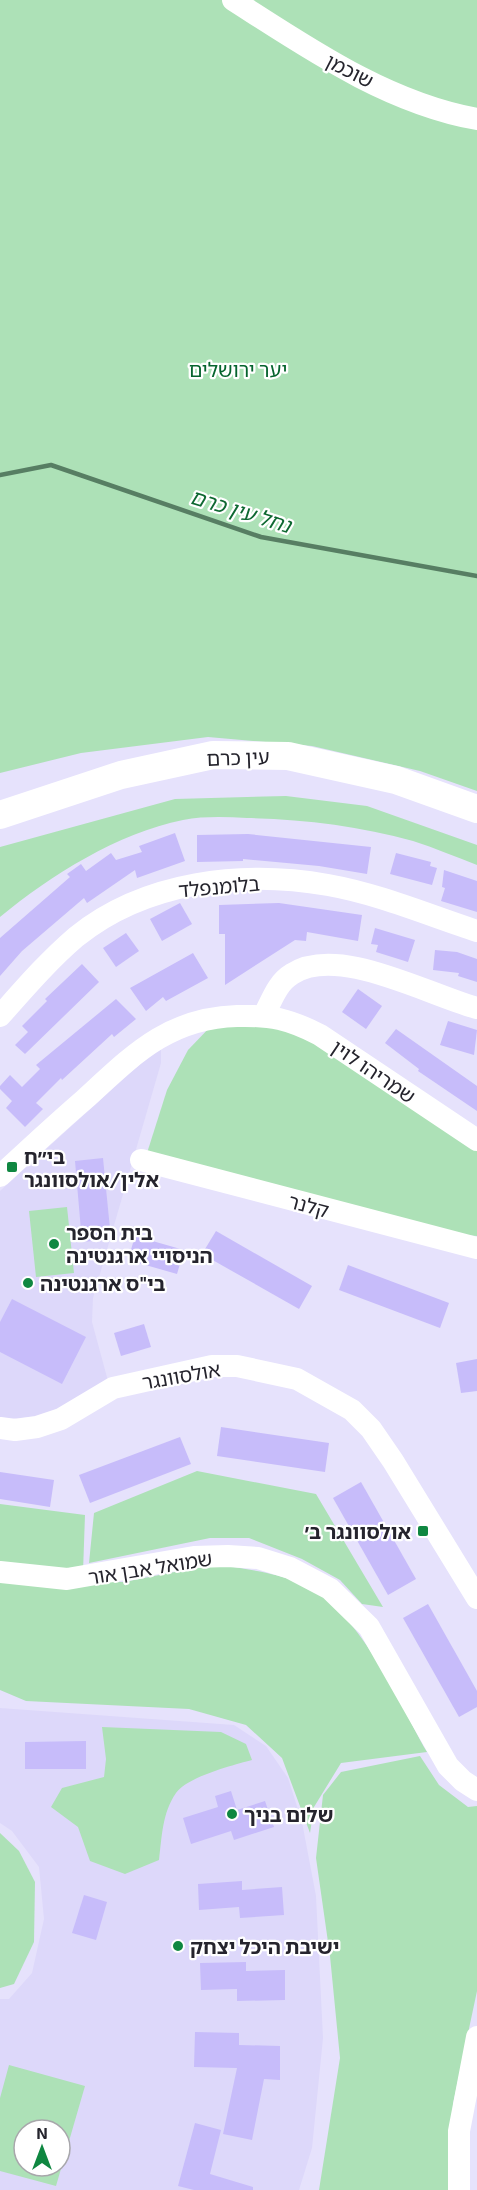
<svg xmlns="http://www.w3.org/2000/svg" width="477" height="2190" font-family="'Exo 2','Noto Sans Hebrew',sans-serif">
  <rect width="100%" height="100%" fill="#e6e2fc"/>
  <g fill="#ddd8fa" fill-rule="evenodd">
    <polygon points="161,1045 161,1063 93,1298 92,1322 111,1392 62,1414 9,1419 0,1417 0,1191"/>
    <path d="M0 1708 234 1725 266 1746 288 1778 302 1822 316 1896 323 2038 312 2148 299 2190H0V1999H9L32 1973 44 1919 39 1867 12 1831 0 1823ZM24 2130H60V2166H24Z"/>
  </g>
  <g fill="#ade1b7" fill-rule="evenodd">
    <polygon points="0,0 477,0 477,791 420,771 312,746 208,737 81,753 0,773"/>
    <path d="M286 796 367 806 477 845V865C456 857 435 848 413 841 360 826 302 819 247 818 226 817 204 816 183 820 118 833 51 875 0 917V847L175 799Z"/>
    <polygon points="212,1025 261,1025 290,1030 335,1052 477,1151 477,1236 448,1234 147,1153 167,1090 188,1050"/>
    <polygon points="67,1207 74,1273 36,1277 29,1211"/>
    <polygon points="197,1471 316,1494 383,1607 362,1604 340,1580 302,1559 249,1538 210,1538 89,1563 94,1513"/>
    <polygon points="0,1504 85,1515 83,1572 0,1568"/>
    <path d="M215 1564C243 1569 274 1572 300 1583 359 1608 397 1699 427 1752L341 1763 314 1807 310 1833 282 1758 246 1725 189 1709 26 1701 0 1690V1582H124Z"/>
    <path d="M102 1727 221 1732 246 1744 252 1760C233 1765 187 1777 176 1793 162 1813 162 1837 159 1860L125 1874 90 1861 78 1827 51 1807 62 1788 104 1777 106 1759Z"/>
    <polygon points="420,1756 439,1785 468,1807 477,1806 477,1991 453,2104 453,2190 319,2190 340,2058 330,1956 316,1858 323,1795 341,1772"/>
    <polygon points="0,1833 19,1851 35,1882 34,1942 14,1984 0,1988"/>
    <path d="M9 2065 85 2086 56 2186 0 2171V2098ZM24 2130H60V2166H24Z"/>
  </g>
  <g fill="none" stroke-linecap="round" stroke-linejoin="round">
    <polyline stroke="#577e63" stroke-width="4.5" points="0,475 51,465 261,537 477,576"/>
  </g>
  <g fill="#c7bcfa">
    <polygon points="175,833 185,861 137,878 135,870 87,903 84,898 22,951 0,976 0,938 70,877 67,874 81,864 86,871 111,853 116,860 142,852 139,846"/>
    <polygon points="248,834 371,847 367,874 319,866 243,859 243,861 197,862 197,835"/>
    <polygon points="396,853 431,862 430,866 437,868 432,885 390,874"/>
    <polygon points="444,870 477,881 477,912 441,901 445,888 442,887"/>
    <polygon points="180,903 192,924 162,941 150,919"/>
    <polygon points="279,903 362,915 358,941 307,932 306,941 295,940 225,985 225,934 219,934 219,905"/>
    <polygon points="375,928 415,940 408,962 376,952 378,945 371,944"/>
    <polygon points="126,933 139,951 116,967 103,948"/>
    <polygon points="435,950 457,952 477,959 477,982 458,976 459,973 433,970"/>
    <polygon points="193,953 208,978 166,1001 163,997 146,1011 130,988"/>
    <polygon points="82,964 99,982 25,1054 15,1045 28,1032 22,1026 47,1001 45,999"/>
    <polygon points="358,989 382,1006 366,1029 342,1012"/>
    <polygon points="116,999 136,1019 114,1037 112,1034 62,1080 61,1078 36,1103 43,1109 25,1127 6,1108 12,1101 0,1089 0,1086 10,1075 22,1087 40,1069 36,1065"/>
    <polygon points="448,1021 477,1030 474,1055 440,1045"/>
    <polygon points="396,1029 477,1086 477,1111 418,1071 419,1069 385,1043"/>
    <polygon points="103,1158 111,1239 82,1242 75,1161"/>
    <polygon points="216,1231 312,1286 299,1309 202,1254"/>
    <polygon points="135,1236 184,1250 177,1274 128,1260"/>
    <polygon points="348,1265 449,1303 440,1328 339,1290"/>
    <polygon points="12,1299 86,1337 62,1384 0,1352 0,1322"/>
    <polygon points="144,1324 151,1347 121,1356 114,1333"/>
    <polygon points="477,1359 477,1391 461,1393 456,1363"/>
    <polygon points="221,1427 329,1443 325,1472 217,1456"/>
    <polygon points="180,1437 191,1464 90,1503 79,1475"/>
    <polygon points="0,1472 54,1480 50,1507 0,1499"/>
    <polygon points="361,1482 416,1579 388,1595 333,1498"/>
    <polygon points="428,1604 477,1691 477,1707 459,1717 403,1618"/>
    <polygon points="86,1741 86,1769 25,1769 25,1742"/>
    <polygon points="231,1791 237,1810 265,1801 274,1827 234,1840 231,1831 191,1844 183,1818 218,1807 215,1796"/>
    <polygon points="242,1881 242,1890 282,1887 284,1915 240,1918 239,1907 199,1910 198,1884"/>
    <polygon points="84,1895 107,1902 96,1940 72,1933"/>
    <polygon points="246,1962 246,1971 285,1970 285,2000 237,2001 237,1989 201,1990 200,1963"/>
    <polygon points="195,2032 239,2033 239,2045 280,2046 280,2080 264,2079 252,2140 223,2134 237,2068 194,2067"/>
    <polygon points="195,2123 221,2130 210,2174 253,2187 253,2190 194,2190 178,2186"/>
  </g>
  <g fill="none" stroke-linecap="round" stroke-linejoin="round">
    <g stroke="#fff" stroke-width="22">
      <path d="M233 0C308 48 387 103 477 119"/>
      <path d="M264 1015C272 1000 277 983 292 974 338 944 428 995 477 1008"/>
      <path d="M0 1016C24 989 48 961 76 937 145 881 243 870 328 885 379 894 428 915 477 931"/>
      <polyline points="141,1160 477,1248"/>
      <path d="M0 1176C28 1150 56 1124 85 1099 133 1055 168 1018 237 1016 271 1015 289 1019 320 1035L477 1140"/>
      <polyline points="0,1428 15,1430 37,1427 61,1419 113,1388 212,1366 237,1366 297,1379 352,1410 371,1429 393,1461 477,1598"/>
      <polyline points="0,1572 67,1579 194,1557 228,1556 258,1558 290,1568 330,1589 369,1627 448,1766 463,1781 477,1790"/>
      <polyline points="459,2190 459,2131 477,2037"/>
    </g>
    <polyline stroke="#fff" stroke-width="28" points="0,815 121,775 213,755 288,756 396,780 477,809"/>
  </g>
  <g fill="#0f8741" stroke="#fff" stroke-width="2">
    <rect x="6" y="1161" width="12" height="12" rx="3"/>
    <circle cx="54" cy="1244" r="6"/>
    <circle cx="28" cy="1283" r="6"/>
    <rect x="417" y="1525" width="12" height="12" rx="3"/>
    <circle cx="232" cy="1814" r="6"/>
    <circle cx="178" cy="1946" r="6"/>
  </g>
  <g text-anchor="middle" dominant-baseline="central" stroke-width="4.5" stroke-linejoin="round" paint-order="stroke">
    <g font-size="20" fill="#25242d" stroke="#fff">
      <text transform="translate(350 70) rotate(27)">שוכמן</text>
      <text transform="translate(238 757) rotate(-2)">עין כרם</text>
      <text transform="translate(219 886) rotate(-5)">בלומנפלד</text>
      <text transform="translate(374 1071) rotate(34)">שמריהו לוין</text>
      <text transform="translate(309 1205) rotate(15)">קלנר</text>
      <text transform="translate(181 1375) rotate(-10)">אולסוונגר</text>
      <text transform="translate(150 1567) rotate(-9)">שמואל אבן אור</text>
    </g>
    <g font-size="20" fill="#06642e" stroke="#fff">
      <text x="238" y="369">יער ירושלים</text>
    </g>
    <g font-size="20" font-weight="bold" fill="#25242d" stroke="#fff" text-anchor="start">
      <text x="24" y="1156">בי״ח<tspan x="24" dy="23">אלין/אולסוונגר</tspan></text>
      <text x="66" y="1232">בית הספר<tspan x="66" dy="23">הניסויי ארגנטינה</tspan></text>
      <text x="40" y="1283">בי"ס ארגנטינה</text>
      <text x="411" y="1531" text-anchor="end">אולסוונגר ב׳</text>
      <text x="244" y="1814">שלום בניך</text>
      <text x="190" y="1946">ישיבת היכל יצחק</text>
    </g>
    <g font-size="21" font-style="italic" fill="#0e6831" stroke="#fff">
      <text transform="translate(241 510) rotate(17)">נחל עין כרם</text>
    </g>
  </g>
  <g transform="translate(42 2148)"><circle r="28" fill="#ffffff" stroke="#a8a7ab" stroke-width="1.5"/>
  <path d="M0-4.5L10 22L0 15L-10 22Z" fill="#0f8741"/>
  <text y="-9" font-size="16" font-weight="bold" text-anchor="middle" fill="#25242d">N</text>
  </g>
</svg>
